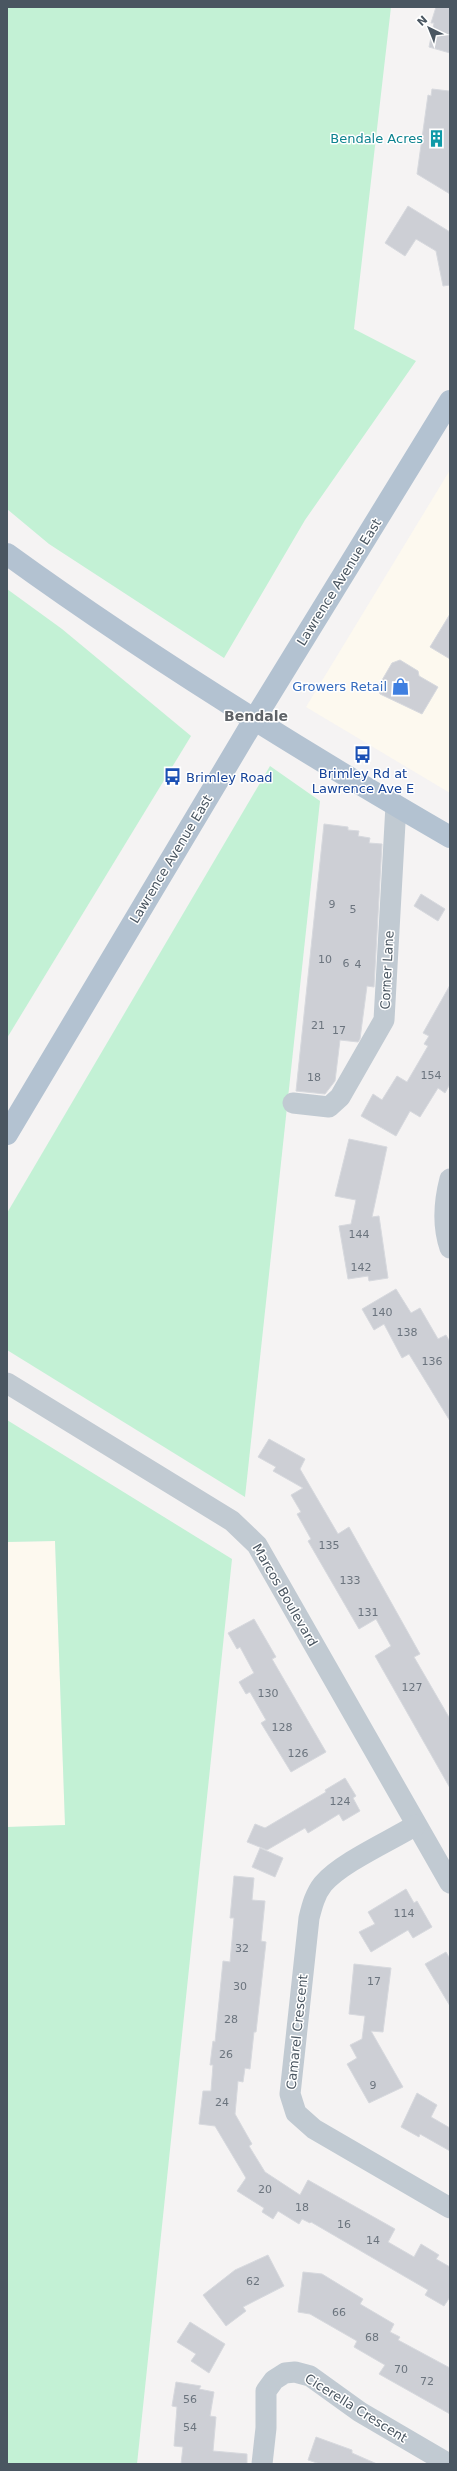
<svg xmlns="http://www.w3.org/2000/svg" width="457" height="2471" font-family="'DejaVu Sans',sans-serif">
  <rect width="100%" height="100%" fill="#f5f3f3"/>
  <g fill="#fdf9ef">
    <polygon points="450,470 450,793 306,707"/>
    <polygon points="55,1541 65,1825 7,1827 7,1542"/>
  </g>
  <g fill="#c3f1d5">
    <polygon points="7,7 391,7 354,329 416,361 305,520 224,658 49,544 7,509"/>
    <polygon points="7,589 62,629 191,736 7,1038"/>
    <polygon points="270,766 320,801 245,1497 7,1350 7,1213"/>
    <polygon points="7,1420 232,1559 137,2464 7,2464 7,1827 65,1825 55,1541 7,1542"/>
  </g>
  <g fill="#cdcfd5" stroke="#d7d9de">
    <polygon points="436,7 450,7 450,53 429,47 434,23 431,23"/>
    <polygon points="432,89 449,91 450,194 417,174 428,95 431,96"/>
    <polygon points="408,206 450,232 450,285 443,286 436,251 416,239 405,256 385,243"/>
    <polygon points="450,614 450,659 430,647"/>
    <polygon points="400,660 418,671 419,676 438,687 422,714 380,694 378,687 392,663"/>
    <polygon points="324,824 348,827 348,830 359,831 358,836 370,838 369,843 382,844 374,987 367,986 360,1039 358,1042 340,1040 335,1081 325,1094 296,1091"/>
    <polygon points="421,894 445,909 438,921 414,906"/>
    <polygon points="450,985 450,1084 445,1093 438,1088 420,1117 410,1111 396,1136 361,1116 373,1094 382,1100 397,1076 407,1082 428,1046 424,1044 429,1036 423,1033"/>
    <polygon points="349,1139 387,1147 372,1217 379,1216 388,1278 369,1281 368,1276 348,1279 339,1226 351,1224 356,1200 335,1196"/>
    <polygon points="396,1289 411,1313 420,1308 438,1339 446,1335 450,1342 450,1421 409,1354 402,1358 384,1324 374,1330 362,1309"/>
    <polygon points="269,1439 305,1459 300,1469 338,1534 349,1527 420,1654 414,1657 450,1719 450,1788 375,1656 391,1646 376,1619 359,1629 308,1541 311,1539 297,1514 301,1512 291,1495 303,1488 273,1471 276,1467 258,1457"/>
    <polygon points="254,1619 276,1657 272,1659 326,1752 291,1772 261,1723 266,1720 250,1692 246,1694 239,1682 254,1673 240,1647 237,1649 228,1633"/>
    <polygon points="345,1778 356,1796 353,1798 360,1811 343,1821 339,1814 308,1833 305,1828 267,1850 247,1842 255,1824 265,1828 326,1792 325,1790"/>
    <polygon points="260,1848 283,1858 275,1877 252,1867"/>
    <polygon points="234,1876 254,1878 252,1900 265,1901 261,1941 266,1942 256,2032 254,2032 250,2069 245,2068 243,2082 238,2081 235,2114 252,2144 249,2146 265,2172 300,2195 308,2180 395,2229 388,2242 414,2257 421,2244 439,2255 436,2259 450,2267 450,2297 444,2306 425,2295 428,2290 311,2222 310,2223 302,2219 299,2224 278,2211 273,2219 262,2212 264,2208 237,2191 246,2178 215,2126 199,2124 203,2091 211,2091 213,2065 210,2065 213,2041 215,2042 223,1961 230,1962 234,1918 230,1918"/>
    <polygon points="406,1889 414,1903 417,1901 432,1927 413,1938 408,1930 371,1952 359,1932 375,1924 368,1912"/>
    <polygon points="446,1952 450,1959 450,2006 425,1964"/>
    <polygon points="354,1964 391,1968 383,2032 371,2031 403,2087 369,2103 347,2064 357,2058 350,2045 362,2039 365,2016 349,2014"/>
    <polygon points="417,2093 437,2105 431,2117 450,2128 450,2151 420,2134 419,2137 401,2127"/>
    <polygon points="268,2255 284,2286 243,2307 246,2311 226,2326 203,2295 235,2270"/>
    <polygon points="303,2272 322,2274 363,2299 360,2304 394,2324 390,2332 400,2337 398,2340 450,2368 450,2414 379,2374 385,2365 354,2347 357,2341 310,2314 298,2312"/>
    <polygon points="190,2322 225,2344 209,2373 191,2361 196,2354 177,2342"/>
    <polygon points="176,2382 201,2386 199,2389 214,2392 210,2416 216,2417 213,2451 247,2454 247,2464 181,2464 183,2447 174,2446 177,2407 172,2406"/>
    <polygon points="316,2437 352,2450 352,2453 377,2464 320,2464 308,2460"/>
  </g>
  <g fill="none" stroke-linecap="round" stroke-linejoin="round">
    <g stroke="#c1cad2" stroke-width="21">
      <polyline points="293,1103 329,1107 340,1097 384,1020 396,805"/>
      <path d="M450 1179C444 1202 442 1225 450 1248"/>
      <polyline points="7,1383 232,1521 257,1545 450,1883"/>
      <path d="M416 1825C390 1841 342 1862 323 1884 315 1894 312 1906 309 1918L290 2094 296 2113 314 2129 450 2208"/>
      <polyline points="262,2464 266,2428 266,2391 274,2380 285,2373 295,2372 310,2376 360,2412 449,2464"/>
    </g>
    <g stroke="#b3c2d1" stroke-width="22">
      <path d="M7 554C149 657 298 749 450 837"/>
      <polyline points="7,1134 254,720 450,401"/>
    </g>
  </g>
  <defs>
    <symbol id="building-bare" viewBox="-9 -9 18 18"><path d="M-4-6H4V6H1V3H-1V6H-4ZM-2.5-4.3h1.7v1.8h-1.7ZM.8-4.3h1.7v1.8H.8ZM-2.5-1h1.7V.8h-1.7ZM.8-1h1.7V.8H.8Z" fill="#0f9aa8" stroke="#fff" stroke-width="2.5" paint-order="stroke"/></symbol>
    <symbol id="shop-bare" viewBox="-9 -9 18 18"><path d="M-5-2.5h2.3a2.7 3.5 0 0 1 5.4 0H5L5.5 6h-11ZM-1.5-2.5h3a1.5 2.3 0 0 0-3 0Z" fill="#3f7fe0" stroke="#fff" stroke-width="2.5" paint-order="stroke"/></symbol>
    <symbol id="bus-bare" viewBox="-9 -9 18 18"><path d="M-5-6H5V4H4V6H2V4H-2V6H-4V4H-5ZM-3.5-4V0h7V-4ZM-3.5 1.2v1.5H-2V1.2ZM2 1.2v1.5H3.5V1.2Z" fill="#1a4fb4" stroke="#fff" stroke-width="2.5" paint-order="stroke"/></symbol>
  </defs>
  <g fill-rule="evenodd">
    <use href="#building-bare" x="424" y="126" width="25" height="25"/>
    <use href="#shop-bare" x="388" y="674" width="25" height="25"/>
    <use href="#bus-bare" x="350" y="742" width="25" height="25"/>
    <use href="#bus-bare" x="160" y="764" width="25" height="25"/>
  </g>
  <g text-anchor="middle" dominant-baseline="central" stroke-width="3" stroke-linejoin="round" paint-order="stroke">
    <g font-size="11" fill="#6b747e">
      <text x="332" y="904">9</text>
      <text x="353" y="909">5</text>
      <text x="325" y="959">10</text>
      <text x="346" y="963">6</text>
      <text x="358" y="964">4</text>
      <text x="318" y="1025">21</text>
      <text x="339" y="1030">17</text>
      <text x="431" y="1075">154</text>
      <text x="314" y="1077">18</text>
      <text x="359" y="1234">144</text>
      <text x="361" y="1267">142</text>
      <text x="382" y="1312">140</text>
      <text x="407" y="1332">138</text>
      <text x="432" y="1361">136</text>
      <text x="329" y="1545">135</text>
      <text x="350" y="1580">133</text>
      <text x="368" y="1612">131</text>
      <text x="412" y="1687">127</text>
      <text x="268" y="1693">130</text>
      <text x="282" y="1727">128</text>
      <text x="298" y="1753">126</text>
      <text x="340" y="1801">124</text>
      <text x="404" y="1913">114</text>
      <text x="242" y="1948">32</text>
      <text x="374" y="1981">17</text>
      <text x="240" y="1986">30</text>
      <text x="231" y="2019">28</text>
      <text x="226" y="2054">26</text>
      <text x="373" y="2085">9</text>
      <text x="222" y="2102">24</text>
      <text x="265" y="2189">20</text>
      <text x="302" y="2207">18</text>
      <text x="344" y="2224">16</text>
      <text x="373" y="2240">14</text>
      <text x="253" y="2281">62</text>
      <text x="339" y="2312">66</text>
      <text x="372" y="2337">68</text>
      <text x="401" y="2369">70</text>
      <text x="427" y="2381">72</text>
      <text x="190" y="2399">56</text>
      <text x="190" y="2427">54</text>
    </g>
    <g font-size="13" fill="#0d838f" stroke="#fff" text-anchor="end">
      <text x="423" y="138">Bendale Acres</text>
    </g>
    <g font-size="13" fill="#4a5661" stroke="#fff">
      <text transform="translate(339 582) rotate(-58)">Lawrence Avenue East</text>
      <text transform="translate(171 859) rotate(-59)">Lawrence Avenue East</text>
      <text transform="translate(387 970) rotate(-87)">Corner Lane</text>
      <text transform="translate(285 1595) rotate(60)">Marcos Boulevard</text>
      <text transform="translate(297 2032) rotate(-84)">Camarel Crescent</text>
      <text transform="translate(356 2408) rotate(32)">Cicerella Crescent</text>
    </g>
    <g font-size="13" fill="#366cbe" stroke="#fff" text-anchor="end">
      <text x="387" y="686">Growers Retail</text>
    </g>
    <g font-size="13" fill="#164399" stroke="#fff">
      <text x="363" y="773">Brimley Rd at<tspan x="363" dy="15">Lawrence Ave E</tspan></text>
      <text x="186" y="777" text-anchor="start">Brimley Road</text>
    </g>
    <g font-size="14" font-weight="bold" fill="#5f6368" stroke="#fff">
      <text x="256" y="716">Bendale</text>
    </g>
  </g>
  <rect width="457" height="2471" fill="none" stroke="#4a5661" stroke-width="16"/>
  <g transform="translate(429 28) rotate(317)" stroke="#ffffff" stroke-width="3" paint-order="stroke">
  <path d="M0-3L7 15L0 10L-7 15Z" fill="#4a5661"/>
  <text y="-6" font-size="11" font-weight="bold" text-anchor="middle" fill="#4a5661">N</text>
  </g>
</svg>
